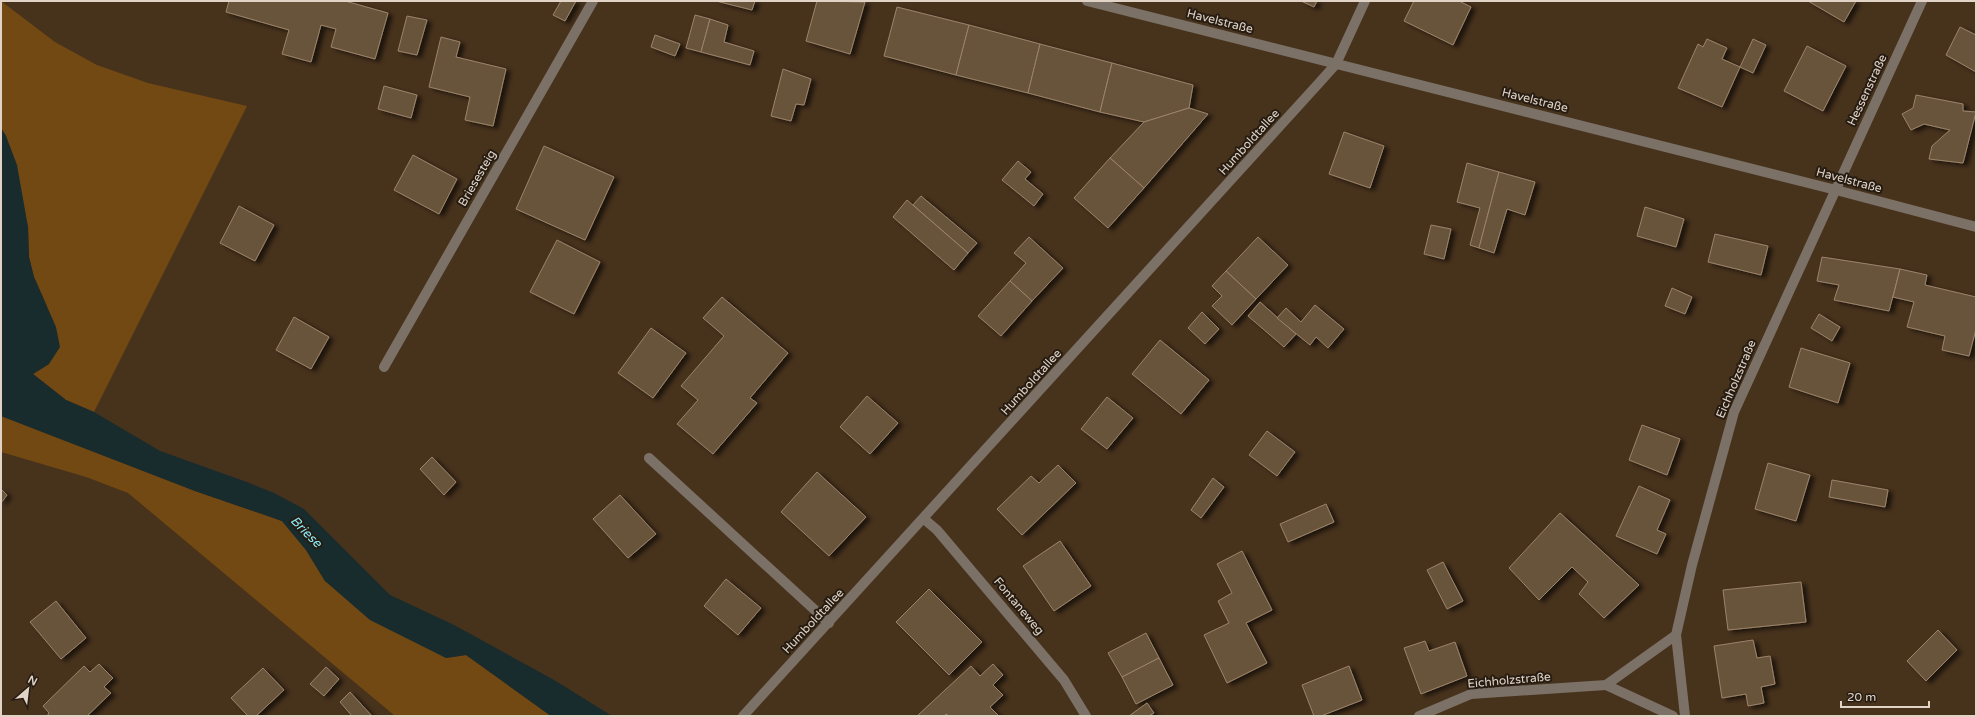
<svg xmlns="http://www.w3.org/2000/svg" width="1977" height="717" font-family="'Varela Round',sans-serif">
  <defs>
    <filter id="shadow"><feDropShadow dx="4.5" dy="2.5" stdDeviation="2" flood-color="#0009"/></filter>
  </defs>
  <rect width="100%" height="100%" fill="#47321c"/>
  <g fill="#724813">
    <polygon points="1,1 55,42 97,65 148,83 247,106 94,412 66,400 33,374 49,364 47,306 34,277 29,257 28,227 6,136 1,128"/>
    <polygon points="1,416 195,491 282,521 306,550 325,581 446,658 466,655 551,716 395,716 128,493 86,477 1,452"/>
  </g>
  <polygon fill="#182b2d" points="1,128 6,136 17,165 28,227 29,257 34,277 56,327 60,347 49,364 33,374 66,400 94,412 160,451 244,481 274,493 304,509 390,595 454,625 554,680 612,716 551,716 466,655 446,658 370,620 325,581 306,550 282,521 195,491 1,416"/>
  <g fill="#68523b" stroke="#9c846b" filter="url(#shadow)">
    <polygon points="229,1 345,1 388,13 375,59 331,47 336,29 321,25 311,62 282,54 289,30 226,12"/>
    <polygon points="561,1 576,1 565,21 553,15"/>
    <polygon points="716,1 755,1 752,10"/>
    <polygon points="817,1 865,2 850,54 806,41"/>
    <polygon points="1301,1 1317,1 1314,7"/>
    <polygon points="1414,1 1459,1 1471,7 1453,45 1404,21"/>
    <polygon points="1808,1 1856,1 1844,22"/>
    <polygon points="897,7 969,25 956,75 884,56"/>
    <polygon points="695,15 710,19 701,52 686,48"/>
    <polygon points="407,16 427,20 417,55 398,51"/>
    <polygon points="710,19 728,25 724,42 754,51 750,65 701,52"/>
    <polygon points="969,25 1040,44 1028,93 956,75"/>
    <polygon points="1960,27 1976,35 1976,72 1946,55"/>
    <polygon points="655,35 680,44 675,56 651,47"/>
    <polygon points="441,37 460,42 456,57 506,69 493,126 465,120 470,97 429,87"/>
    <polygon points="1707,39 1727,48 1722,59 1740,67 1722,107 1678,88 1698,44 1703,47"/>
    <polygon points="1753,39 1766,45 1753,73 1740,67"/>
    <polygon points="1040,44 1112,63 1100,112 1028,93"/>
    <polygon points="1807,46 1846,66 1823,111 1784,91"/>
    <polygon points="1112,63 1193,85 1189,108 1144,122 1100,112"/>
    <polygon points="783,69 811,79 804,105 796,104 791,121 771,116"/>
    <polygon points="384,86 417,95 411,118 378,109"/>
    <polygon points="1916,95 1963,104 1963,111 1976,112 1963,163 1929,159 1932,146 1950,130 1924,124 1911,130 1902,114 1913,108"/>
    <polygon points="1189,108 1208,114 1144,188 1110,158 1144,122"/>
    <polygon points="1344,132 1384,146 1370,188 1329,174"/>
    <polygon points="544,146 614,177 585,240 516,209"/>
    <polygon points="413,155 457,179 439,214 394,190"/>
    <polygon points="1110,158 1144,188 1108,228 1074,198"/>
    <polygon points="1018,161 1031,172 1025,179 1043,194 1034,206 1002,180"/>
    <polygon points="1467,163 1499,172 1479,248 1470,245 1480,208 1457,202"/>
    <polygon points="1499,172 1535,182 1525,215 1507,209 1494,253 1479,248"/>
    <polygon points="921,196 977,243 968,253 913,205"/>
    <polygon points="907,200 968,253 954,270 893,217"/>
    <polygon points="239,206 274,225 255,261 220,243"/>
    <polygon points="1645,207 1684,219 1676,247 1637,236"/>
    <polygon points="1431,225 1451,229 1444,259 1424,254"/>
    <polygon points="1715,234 1768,246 1761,275 1708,262"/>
    <polygon points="1029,237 1063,268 1032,301 1010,281 1026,263 1014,253"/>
    <polygon points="1258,237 1288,265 1256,299 1226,271"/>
    <polygon points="557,240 600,262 574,314 530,292"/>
    <polygon points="1822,257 1900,269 1889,311 1834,300 1839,285 1817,281"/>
    <polygon points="1900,269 1927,275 1925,285 1976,297 1976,329 1969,356 1942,350 1945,336 1907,327 1914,302 1893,297"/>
    <polygon points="1226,271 1256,299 1232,325 1212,306 1222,296 1212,286"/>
    <polygon points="1010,281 1032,301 1001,336 978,316"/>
    <polygon points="1672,288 1692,297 1685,314 1665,306"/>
    <polygon points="722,297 788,353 750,398 757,403 713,454 677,424 698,400 681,386 724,336 703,318"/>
    <polygon points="1260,302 1296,334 1284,347 1248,316"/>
    <polygon points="1315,305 1344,329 1328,348 1316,337 1310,345 1277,318 1286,308 1301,322"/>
    <polygon points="1202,312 1219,329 1205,344 1188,328"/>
    <polygon points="1819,314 1840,327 1832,341 1811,328"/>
    <polygon points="294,317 329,337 311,369 276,350"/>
    <polygon points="651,328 686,353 653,398 618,373"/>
    <polygon points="1160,340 1209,380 1181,414 1132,374"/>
    <polygon points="1801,348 1850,363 1838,403 1789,387"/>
    <polygon points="867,396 898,423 870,454 840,427"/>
    <polygon points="1107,397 1133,418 1107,449 1081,429"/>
    <polygon points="1642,425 1680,439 1667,475 1629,460"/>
    <polygon points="1267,431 1295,452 1277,476 1249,455"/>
    <polygon points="432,457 456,482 444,495 420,469"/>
    <polygon points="1768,463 1810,475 1796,521 1755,509"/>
    <polygon points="1058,465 1076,483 1022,535 997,509 1031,476 1039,483"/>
    <polygon points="817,472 866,517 829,556 781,512"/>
    <polygon points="1213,478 1224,487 1201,518 1191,510"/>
    <polygon points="1832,480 1888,490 1885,507 1829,497"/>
    <polygon points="1639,486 1670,500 1657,530 1666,534 1657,554 1616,536"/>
    <polygon points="1,489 7,495 1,503"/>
    <polygon points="620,495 656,534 628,558 593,519"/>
    <polygon points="1326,504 1334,522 1288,542 1280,524"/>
    <polygon points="1560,513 1639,585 1604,618 1579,594 1588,582 1572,567 1539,600 1509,568"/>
    <polygon points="1060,541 1091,586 1054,611 1023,566"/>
    <polygon points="1242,551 1272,610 1246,623 1267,663 1227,683 1204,635 1229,623 1218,601 1232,593 1217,564"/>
    <polygon points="1443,562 1463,601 1447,609 1427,570"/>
    <polygon points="726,579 761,608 738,635 704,606"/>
    <polygon points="1801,582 1806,622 1728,630 1723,590"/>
    <polygon points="929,589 982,642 949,675 896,622"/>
    <polygon points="56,601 86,638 61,659 30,622"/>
    <polygon points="1938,630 1957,650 1926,681 1907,661"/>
    <polygon points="1146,633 1159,658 1122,677 1108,653"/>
    <polygon points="1753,640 1757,658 1770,656 1775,684 1761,687 1764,703 1748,706 1746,694 1722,698 1714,646"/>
    <polygon points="1425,641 1429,651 1455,642 1467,676 1421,694 1404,648"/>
    <polygon points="1159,658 1173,685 1136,704 1122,677"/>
    <polygon points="99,664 113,678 104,687 111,693 87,716 47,716 49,713 43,706 84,666 90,672"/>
    <polygon points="993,664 1003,675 993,685 1003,695 990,707 999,716 949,716 946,714 944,716 917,716 971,666 980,676"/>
    <polygon points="1349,666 1362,700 1321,716 1314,716 1302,685"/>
    <polygon points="326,667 339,679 324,696 310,684"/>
    <polygon points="263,668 284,690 256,716 248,716 231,698"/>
    <polygon points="350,692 372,716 352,716 340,702"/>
    <polygon points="1147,703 1154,713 1149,716 1129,716"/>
  </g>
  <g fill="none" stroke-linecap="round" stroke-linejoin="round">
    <g stroke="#7c7167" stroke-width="10">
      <polyline points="1087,1 1836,190 1976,227"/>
      <polyline points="384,367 593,1"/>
      <polyline points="649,458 829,623"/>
      <polyline points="924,519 937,530 1064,680 1086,716"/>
      <polyline points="1606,685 1673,716"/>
      <polyline points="743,716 1319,83 1336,64 1365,1"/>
      <polyline points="1419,716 1471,694 1606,685 1676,635"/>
      <polyline points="1685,716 1676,635 1692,565 1734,412 1922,1"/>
    </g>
  </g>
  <g text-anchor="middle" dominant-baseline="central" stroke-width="4" stroke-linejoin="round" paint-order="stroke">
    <g font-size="12" fill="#e1d4c7" stroke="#261c12">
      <text transform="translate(1220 21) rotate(14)">Havelstraße</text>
      <text transform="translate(1867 90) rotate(-65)">Hessenstraße</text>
      <text transform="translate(1535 100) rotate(14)">Havelstraße</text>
      <text transform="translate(1249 142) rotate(-48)">Humboldtallee</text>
      <text transform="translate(477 178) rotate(-60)">Briesesteig</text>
      <text transform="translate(1849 180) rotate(15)">Havelstraße</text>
      <text transform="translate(1736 379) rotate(-67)">Eichholzstraße</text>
      <text transform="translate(1031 382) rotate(-48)">Humboldtallee</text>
      <text transform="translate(1019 606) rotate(50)">Fontaneweg</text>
      <text transform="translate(813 621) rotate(-47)">Humboldtallee</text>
      <text transform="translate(1509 680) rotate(-5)">Eichholzstraße</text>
    </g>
    <g font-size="13" font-style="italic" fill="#89ebf9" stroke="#261c12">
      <text transform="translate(306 532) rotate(45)">Briese</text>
    </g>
  </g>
  <rect width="1977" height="717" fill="none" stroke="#e1d4c7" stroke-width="4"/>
  <g transform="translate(28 689) rotate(28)" stroke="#261c12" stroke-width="3" paint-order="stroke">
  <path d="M0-3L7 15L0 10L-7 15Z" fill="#e1d4c7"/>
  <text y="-6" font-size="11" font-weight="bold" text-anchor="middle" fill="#e1d4c7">N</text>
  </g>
  <path d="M1841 701v6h88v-6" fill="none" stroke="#e1d4c7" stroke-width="2"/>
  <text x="1847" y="701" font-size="12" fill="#e1d4c7" stroke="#261c12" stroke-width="3" paint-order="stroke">20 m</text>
</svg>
